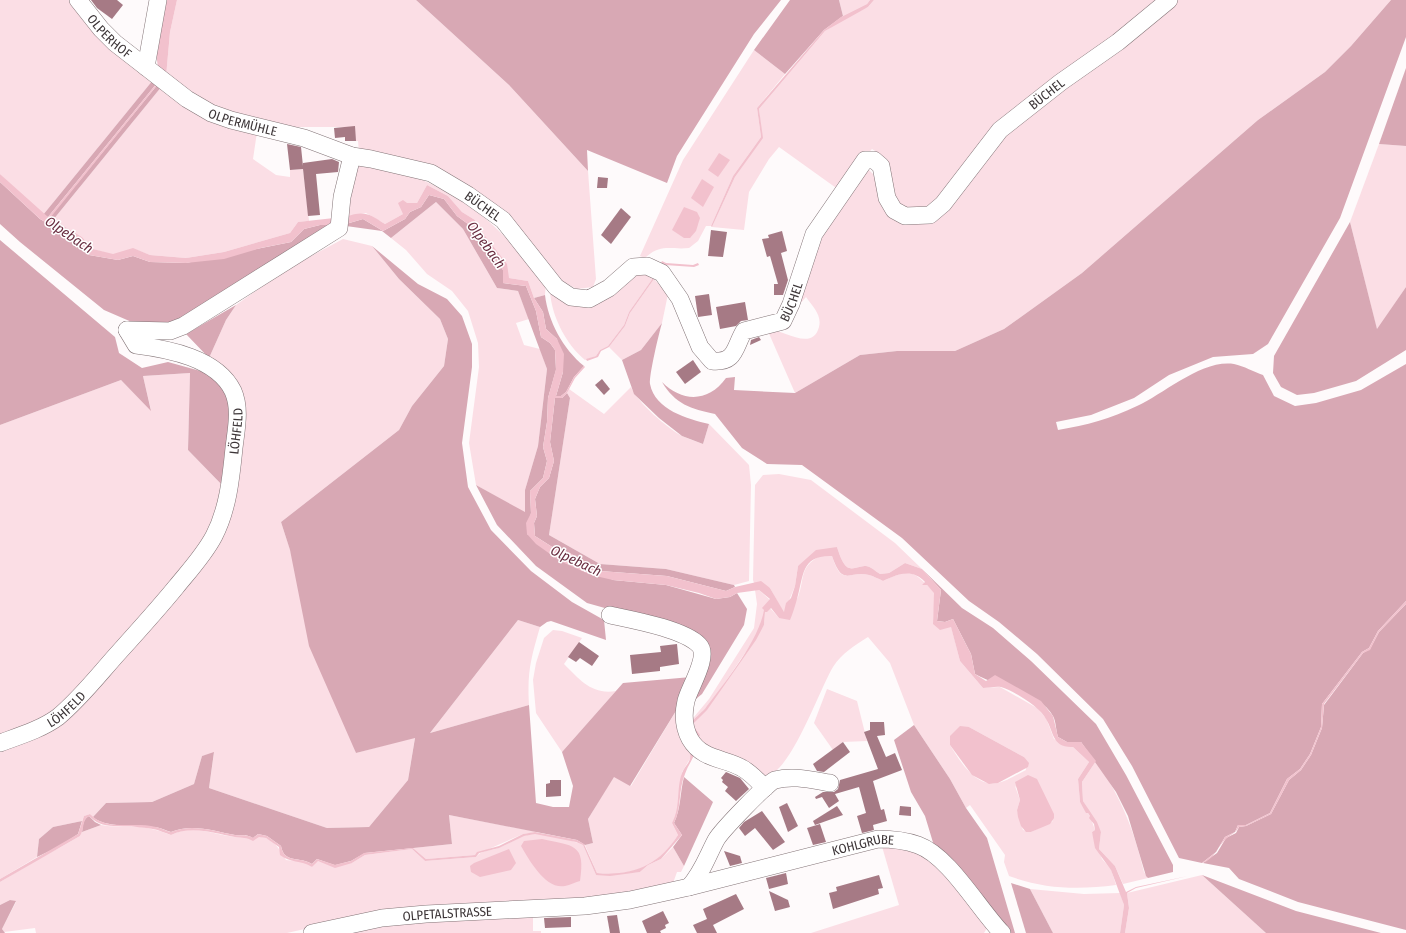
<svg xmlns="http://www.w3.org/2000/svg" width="1406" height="933" font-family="'Fira Sans Condensed',sans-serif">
  <rect width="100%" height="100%" fill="#fefafb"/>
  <g fill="#fbdee5" fill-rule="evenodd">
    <polygon points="0,0 71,0 153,80 43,215 0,174"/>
    <polygon points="177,0 416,0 509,85 588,171 596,279 593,287 577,289 565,283 455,186 359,152 358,141 356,141 344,127 289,127 245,116 208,103 166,77 170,32"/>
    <polygon points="839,0 870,0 867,4 843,16"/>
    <path d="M874 0H1164L1066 75 929 209 908 210C905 207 901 204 898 201 883 182 902 166 872 149L859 163 839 190 779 147 769 159 749 192 744 230 712 227 735 177 762 138 759 109 825 31 845 18 868 7Z"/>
    <path d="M1176 0H1391L1351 46 1325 72 1258 120 1082 273 1004 329 955 351H897L860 355 795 393 767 329C782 328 812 353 819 327 822 315 813 307 806 297L792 313 814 244 863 176 869 170 873 174 881 196 918 222 1018 117Z"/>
    <path d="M754 50 785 74 757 108 761 137 733 176 711 226H706L698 241 689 248C670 250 661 243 645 258L640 256 683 160Z"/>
    <polygon points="162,86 257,132 253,159 276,175 290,177 290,170 303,169 309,221 298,222 290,233 224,252 186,258 150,255 134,249 113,255 93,249 82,237 53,220"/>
    <polygon points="1379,144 1406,146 1406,287 1377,330 1350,222"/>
    <path d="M360 165C369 166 379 165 387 167 422 177 460 197 487 220 509 239 528 261 546 282L545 295 534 298 528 281 509 278 475 220 462 212 448 196 427 185 417 203H407L403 214 385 224 366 213 345 217 355 170Z"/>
    <polygon points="436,202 463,229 497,288 518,291 529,319 516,323 524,345 540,349 547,369 538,446 525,490 525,513 476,485 469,443 479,367 478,343 468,311 452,291 427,274 406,250 391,238"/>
    <polygon points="343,239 372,246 399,279 440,319 448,339 444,366 412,406 399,430 281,522 356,753 415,737 408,780 369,827 327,828 209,788 214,753 202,756 194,784 152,802 106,803 93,817 90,814 84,816 82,821 53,827 39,839 37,857 0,879 0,748 60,721 229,513 209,358 226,320 236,305 285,270"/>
    <path d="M643 273 653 278 629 312 624 325 608 346 600 350 596 356 585 360C566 344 552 317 550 292L574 300 627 277Z"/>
    <polygon points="654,279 668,294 662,323 641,350 622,360 609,347 625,326 630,313"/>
    <polygon points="190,373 188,450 224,487 220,510 195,557 54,714 0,738 0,425 121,380 151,410 143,376"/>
    <path d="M631 387C637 402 667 428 682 436 688 439 696 441 703 444L709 424 749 465 751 485 749 581 734 585 666 569 600 564 549 535 570 398 567 393 569 389 604 414Z"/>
    <path d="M779 474 811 480 895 543 922 569 905 563 889 573 880 574C875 571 872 567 866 566 860 565 853 571 847 567 842 563 839 553 837 547L798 566 795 586 784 613 770 588 754 583 753 580 755 485 763 475Z"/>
    <path d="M820 556H832C842 588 849 570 869 575 873 576 879 579 883 581 913 567 913 572 935 593L933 624 951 626 960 661 983 688 1000 687 1037 708 1046 718 1054 739 1073 747 1089 762 1078 779 1080 802 1090 816 1095 830 1092 832 1102 859 1111 869 1116 885C1078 890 1044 889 1009 876L1004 862 1005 855 970 805 966 808 950 779 914 725 890 663 868 637C854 646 842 653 833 667 821 686 790 774 767 775 764 775 760 774 757 773L700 744 689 723 709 699 754 628 757 604 755 590H759L770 600C763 612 762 626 754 639 741 662 724 685 707 707 703 712 696 716 692 722L694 727V723L707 709 764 625 765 611 770 608 779 618C784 612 795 604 798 597 805 578 799 567 820 556ZM969 727 1024 757 1026 770C1017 774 1006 782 997 783 975 787 960 761 950 745ZM1015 786 1053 821 1031 832 1023 830 1017 810 1020 800Z"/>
    <path d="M518 620 540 627C531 658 527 672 529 705L430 733Z"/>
    <path d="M553 630 562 631 582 638 564 664C580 680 592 695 616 691L562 752 536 713 533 680 536 663 544 638Z"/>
    <polygon points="827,689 857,701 867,741 843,742 833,750 814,723"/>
    <path d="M682 701 691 757 682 772 677 815 672 823 678 835C658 867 634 876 597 873L585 845 593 843 588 819 614 776 631 786Z"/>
    <path d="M1096 761C1121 797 1134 830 1144 872L1148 878 1123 884 1115 866 1099 849 1101 832 1083 801 1082 782Z"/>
    <polygon points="449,815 538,832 523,834 475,855 426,859 413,848 452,844"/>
    <path d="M101 825C110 827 116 826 124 826 140 826 156 829 171 835 194 823 215 836 238 837 247 838 257 835 266 838 276 842 281 852 286 860L305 862 312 867 317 861 352 863 365 855 412 849 425 861 476 857C481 850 491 851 498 848 507 845 515 839 523 836 541 830 567 838 583 845L596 875 640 872 648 865 661 859 673 847 684 866 681 872H677L672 886 630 894 340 921 287 933H36L35 928 4 932 2 929 16 902 10 900 0 905V882L40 858 61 847 80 836 82 832Z"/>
    <polygon points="881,843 917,850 951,879 987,928 984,933 811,933 899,905"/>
    <polygon points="1202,875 1266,933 1125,933 1129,908 1127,893"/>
    <polygon points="1030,889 1084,894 1120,893 1124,905 1120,933 1053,933"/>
    <polygon points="533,915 533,931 541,931 541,933 351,933 383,925"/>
  </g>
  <g fill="#d8a8b4">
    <polygon points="416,0 781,0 754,34 677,156 667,183 587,150 588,171 509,85"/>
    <polygon points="790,0 839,0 843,16 824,30 785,74 754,50"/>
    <path d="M1391 0H1406V37L1340 218 1268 344 1253 354 1213 357 1169 375 1134 398 1091 415 1056 422 1058 430C1087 425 1110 419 1137 406 1164 394 1202 359 1234 364 1244 366 1254 372 1263 375L1274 396 1295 406 1316 403 1361 390 1406 364V601L1378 631 1369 648 1362 652 1322 704 1321 727 1310 754 1300 769 1287 779 1270 813 1246 825H1238L1235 832 1225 837 1216 852 1202 863 1179 858 1132 766 1103 719 1037 654 999 622 969 601 902 538 802 465 767 464 742 448 715 414C691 409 675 404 662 382 682 402 708 403 726 378L735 377 734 390 795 393 860 355 897 351H955L1004 329 1082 273 1258 120 1325 72 1351 46Z"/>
    <polygon points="1406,68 1406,146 1379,144"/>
    <polygon points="153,80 157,83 48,217 43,215"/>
    <polygon points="158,84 162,86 53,220 49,218"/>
    <polygon points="0,182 40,219 78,241 89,255 118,260 133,256 150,262 186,263 291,242 304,229 320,225 332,225 174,325 134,323 104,310 20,242 0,224"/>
    <polygon points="429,195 444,199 457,216 468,224 503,270 503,283 526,286 536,311 541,337 550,343 555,350 556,370 548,398 547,422 543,447 547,461 543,478 530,491 531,513 527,534 613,580 666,585 716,599 730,597 737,593 747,609 744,625 702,694 691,703 709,650 619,612 587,603 536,566 497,525 476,485 525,512 525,490 538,446 547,369 518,291 497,288 463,229 436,202 391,238 382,231 346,226 346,224 363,219 383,231 405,219 410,212 421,207"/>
    <polygon points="1350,222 1377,329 1406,287 1406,350 1356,381 1314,393 1297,395 1281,387 1273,373 1274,356"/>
    <polygon points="0,240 115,337 119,353 142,368 168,362 204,372 217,380 231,403 224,487 188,450 190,373 143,376 151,411 121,380 0,425"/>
    <path d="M372 246 418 284 447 299 462 316 472 344V367L462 443 468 487 491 530 531 571 572 602 604 620 606 640 551 621 547 622 540 627 518 620 430 733 529 705 536 803 553 807H569L573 786 562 752 623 683 691 677 682 701 630 786 614 777 588 819 593 843 585 845 577 840 449 815 452 844 365 853 351 861 335 865 317 859 312 864C300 856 284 864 281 846L267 836 258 834 253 838C246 834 243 836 235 835 215 831 191 823 171 832 165 830 159 827 153 827 137 825 104 828 93 817L106 803 152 802 194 784 202 756 214 752 209 788 327 828 369 827 408 780 415 738 356 753 309 646 290 550 281 522 399 430 412 406 444 366 448 339 440 319 399 279Z"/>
    <path d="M545 295C548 321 563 349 584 366L574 377 566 392 561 396H556L563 372 557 339 546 329 543 312 534 298Z"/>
    <polygon points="236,305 226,320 209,358 186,334"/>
    <path d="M662 323C659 333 649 375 650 384 655 410 688 419 709 424L703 444 682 436 659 418 634 394 622 360 641 350Z"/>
    <polygon points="567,393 570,398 549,535 600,564 666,569 734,585 735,587 726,591 667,576 600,571 568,552 560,552 535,536 534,523 537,516 535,499 540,487 549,478 554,461 550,442 555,398 562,398"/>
    <path d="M922 569 962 608 993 628 1031 661 1096 724 1126 775 1173 865V872L1148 878 1146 876 1128 816 1116 792 1081 742H1067L1058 737C1056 731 1056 721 1053 716 1041 693 997 687 975 674L971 654 953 619 945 622 937 621 941 590Z"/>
    <polygon points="1406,604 1406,930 1298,902 1239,879 1229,868 1203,863 1217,853 1226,838 1236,833 1239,827 1246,826 1271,814 1289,780 1301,770 1311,755 1322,728 1324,705 1363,653 1370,649 1379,632"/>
    <polygon points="914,725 950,779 966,808 987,838 1015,933 1010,933 935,849 925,816 911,792 894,740"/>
    <path d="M684 777 713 802 684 866 673 847 682 835 674 823C681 809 680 792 684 777Z"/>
    <path d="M89 816 95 822 101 825 82 832C83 825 83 819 89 816Z"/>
    <polygon points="82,821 78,834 60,846 37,857 39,839 53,827"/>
    <polygon points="1202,875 1296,911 1381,933 1266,933"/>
    <polygon points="1011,883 1030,889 1053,933 1026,933"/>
    <polygon points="10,900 16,901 2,929 5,933 0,933 0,905"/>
  </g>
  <g fill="#f2c1cd">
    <polygon points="164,0 177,0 170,32 166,77 158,68 156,52"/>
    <polygon points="870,0 874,0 868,7 825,31 759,109 763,138 735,177 712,227 711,226 733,176 761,137 757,108 824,30 841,17 867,4"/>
    <polygon points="157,83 158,84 50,218 82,237 93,249 113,254 133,248 150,255 186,258 224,252 290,233 298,222 334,218 332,225 320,225 304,229 291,242 261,248 224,259 186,263 150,262 133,256 118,260 89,255 78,241 40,219 0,182 0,174 48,217"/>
    <polygon points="719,153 730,160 718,177 708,170"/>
    <polygon points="702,179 714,187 703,207 691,198"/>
    <path d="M427 185 448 196 462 212 475 220 478 227 507 264 509 278 528 281 534 298 543 312 546 329 557 339 564 354 563 372 556 396H561L566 392 574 377 584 366 585 367 575 378 567 393 562 398H555L550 442 554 461 549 478 540 487 535 499 537 516 534 523 535 536 560 552H568L600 571 667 576 726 591 735 587 761 581 770 588 784 612 786 603 791 598 795 586 798 566 816 550 837 547C839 553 842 563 847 567 853 571 860 565 866 566 872 567 875 571 880 574L889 573 905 563 922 569 941 590 937 621 945 622 953 619 971 654 975 674 986 681 995 675 1041 701 1053 716 1058 737 1067 742H1081L1096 761 1082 782 1083 801 1097 822 1101 832 1099 849 1115 866 1126 892 1136 887 1188 876 1192 872 1188 876 1136 888 1127 893 1129 908 1125 933H1120L1124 905 1111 870 1095 848 1092 832 1095 830 1094 824 1089 818 1090 816 1088 813H1086L1080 802 1078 779 1089 762 1073 747C1052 748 1054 732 1046 719 1040 707 1014 691 1001 687 996 686 988 688 983 688L960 661 951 627 940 630 933 624 934 593 927 585H922L925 582C912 568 898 574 883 581 879 579 873 576 869 575 849 570 843 588 832 556 801 555 804 575 797 599 795 606 793 613 790 620L779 618 771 608 767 612H765L764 625 756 640 707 710 694 723V727L700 735 698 738 692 727V722C696 716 703 712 707 706 726 681 759 640 764 610L762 608 770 599 759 590 737 593 730 597 716 599 699 593 666 585 613 580 591 575 560 561 536 544 527 534 526 523 531 513 530 491 543 478 547 461 543 447 547 422 548 398 556 369 555 350 550 343 541 337 536 311 526 286 503 283V270L468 224 457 216 444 199 429 195 421 207 410 212 405 219 383 231 363 219 346 224 345 217C365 210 369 214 385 224L403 214 398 203 403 200 407 203H417Z"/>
    <polygon points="684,207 697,212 700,218 696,231 690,238 684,238 672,230"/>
    <polygon points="662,261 666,263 693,265 698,263 699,265 694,267 665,265 661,263"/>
    <polygon points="653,278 654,279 630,313 625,326 609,347 601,351 598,357 587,361 586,359 596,356 600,350 608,346 624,325 629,312"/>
    <path d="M1406 601V604L1379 632 1370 650 1363 653 1324 704 1322 728 1311 755 1301 770 1289 780 1271 814 1246 826 1239 827C1235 834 1231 834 1226 839 1217 847 1214 860 1202 863L1216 852 1225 837 1235 832 1238 825H1246L1270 813 1287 779 1300 769 1310 754 1321 727 1322 704 1362 652 1369 648 1378 631Z"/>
    <polygon points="960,726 969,727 1024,757 1029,763 1028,767 998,783 989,784 972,775 950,745 950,736"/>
    <path d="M695 751C693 760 688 765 685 774 678 790 682 807 674 823L682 835 661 859 648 865 640 872 610 876 596 875 583 845 576 842 535 834 524 836 499 848 479 853 476 857 425 861 412 849 365 855 352 863 335 868 318 861 312 867C301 860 290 863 280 855L279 847 266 838 259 837 253 841C246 837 243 838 235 837 214 833 191 825 171 835 165 833 159 830 153 829 144 828 134 826 124 826 110 826 100 827 89 816 81 821 85 829 80 836L0 882V879L78 834 84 816 90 814C107 832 133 821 156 827 161 828 166 831 171 832 191 823 215 831 235 835 243 836 246 834 253 838L258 834 267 836 281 846C284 864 300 856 312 864L317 859 335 865 351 861 364 853 413 848 426 859 475 855 477 852 499 846 523 834 535 832 577 840 584 844 597 873C633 876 658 866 678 835L672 823C681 807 676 789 682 773 685 765 692 762 690 753Z"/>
    <polygon points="1028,775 1037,779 1054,814 1054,818 1050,824 1031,832 1026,832 1021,826 1018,817 1017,810 1020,800 1015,782"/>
    <path d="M542 839C573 846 586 843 580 881 576 882 570 885 565 886 546 890 529 860 521 846L524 841Z"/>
    <polygon points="509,849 516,863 511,870 480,877 471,872 470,866 474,863"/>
  </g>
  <g fill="#a67a85">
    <polygon points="91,0 117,0 123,5 112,19 97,8"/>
    <polygon points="355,126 356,141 345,141 345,137 335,138 334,128"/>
    <polygon points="287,144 301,147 303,166 303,163 332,159 339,162 338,172 316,174 320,215 308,216 303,169 290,170"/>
    <polygon points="598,177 608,178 607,188 597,188"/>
    <polygon points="621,208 631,217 611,244 601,235"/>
    <polygon points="711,230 727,232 723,257 708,256"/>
    <polygon points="782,231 787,251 781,253 788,280 783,295 774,295 774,284 778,284 770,256 767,257 762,239 769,238 768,235"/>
    <polygon points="709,294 712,315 698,317 695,296"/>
    <polygon points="745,302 748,320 741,321 736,326 720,329 716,307"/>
    <polygon points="759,337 761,340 750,345 751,340"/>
    <polygon points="693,360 701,372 685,384 676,372"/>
    <polygon points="602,379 610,389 604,395 595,385"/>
    <polygon points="579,642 599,656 592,666 580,658 576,662 568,657"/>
    <polygon points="677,644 679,664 660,667 660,671 632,674 630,655 661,652 660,646"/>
    <polygon points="870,722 884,722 885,735 877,736 886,757 895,753 902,770 873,781 881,810 884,809 887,821 873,825 874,830 862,833 857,816 866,813 859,787 835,794 839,801 829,808 822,797 816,799 815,797 823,792 834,792 838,789 840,780 878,769 864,732 870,730"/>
    <polygon points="843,742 850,752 824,772 817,771 813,764"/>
    <polygon points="726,772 740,778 749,789 736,801 725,791 728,787 722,782 723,780 721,778"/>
    <polygon points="550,780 561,780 561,796 546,797 546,784 550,783"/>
    <polygon points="787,803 798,826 788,832 779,807"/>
    <polygon points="837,806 843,815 815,825 813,821"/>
    <polygon points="900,806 911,807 911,816 899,815"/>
    <polygon points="762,811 785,842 773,850 755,828 745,836 739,828 744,822"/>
    <polygon points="820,824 826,842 813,845 807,828"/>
    <polygon points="724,851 740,856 742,863 730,866"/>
    <polygon points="786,873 788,884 769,889 766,878"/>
    <polygon points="879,875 883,888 878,889 879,894 833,909 829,893 837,891 836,887"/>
    <polygon points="769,891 788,900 790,907 775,911"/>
    <polygon points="736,894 744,909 713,925 717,933 697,933 693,925 707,919 703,909"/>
    <polygon points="663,911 669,923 665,925 666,928 660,931 661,933 647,933 642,921"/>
    <polygon points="617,915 620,933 610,933 607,916"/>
    <polygon points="571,917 571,927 545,928 544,918"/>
  </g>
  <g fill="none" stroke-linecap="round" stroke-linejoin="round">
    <defs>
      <g id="minor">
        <path id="s1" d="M78 0 101 29 115 43 187 99 211 113 231 120 304 138 352 156 371 159 431 173 468 195 503 220 556 287 571 297 589 299 609 288 633 267 647 266 662 273 680 299 700 347 712 361C736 363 734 348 744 331L783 321 791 304 814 234 865 160H874L881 166 887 198 894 210 905 216 930 215 943 204 1000 130 1061 82 1118 42 1169 0"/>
        <polyline points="146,67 158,0"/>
        <polyline points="127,330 170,331 183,326 339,228 342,197 352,156"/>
        <path d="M610 615C633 620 683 629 699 645 710 656 689 688 686 701 683 714 684 728 690 739 702 760 725 758 742 768 751 773 758 781 765 788"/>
        <path id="s2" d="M0 743C19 736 42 729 58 717 81 698 100 673 120 651 139 630 158 609 176 587 189 571 204 555 214 536 228 509 231 478 234 448 236 430 241 409 233 391 217 358 168 349 136 345L127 330"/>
        <path d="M689 887C702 873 707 857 716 840 721 831 768 782 775 780 793 775 812 780 830 783"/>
        <path id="s3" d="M312 933 382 918 426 914 585 906 630 900 689 887 878 839C892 839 904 840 918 845 949 856 978 908 1002 933"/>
      </g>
    </defs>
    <use href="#minor" stroke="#837477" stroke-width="18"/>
    <use href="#minor" stroke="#fff" stroke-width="17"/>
  </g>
  <g text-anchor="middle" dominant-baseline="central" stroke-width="3" stroke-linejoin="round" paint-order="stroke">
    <g font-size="13" fill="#3d3638" stroke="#fff">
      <text stroke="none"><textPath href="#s1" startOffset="48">OLPERHOF</textPath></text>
      <text stroke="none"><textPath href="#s1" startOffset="1342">BÜCHEL</textPath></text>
      <text stroke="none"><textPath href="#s1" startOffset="209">OLPERMÜHLE</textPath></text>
      <text stroke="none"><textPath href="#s1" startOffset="466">BÜCHEL</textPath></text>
      <text stroke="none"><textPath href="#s1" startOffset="909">BÜCHEL</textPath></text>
      <text stroke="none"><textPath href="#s2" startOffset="411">LÖHFELD</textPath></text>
      <text stroke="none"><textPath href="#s2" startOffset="75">LÖHFELD</textPath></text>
      <text stroke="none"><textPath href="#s3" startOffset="560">KOHLGRUBE</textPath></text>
      <text stroke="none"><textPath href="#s3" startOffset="137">OLPETALSTRASSE</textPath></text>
    </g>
    <g font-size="14" font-style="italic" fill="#6a2f42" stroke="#fff">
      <text transform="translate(69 235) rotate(34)">Olpebach</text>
      <text transform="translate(486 245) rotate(54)">Olpebach</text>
      <text transform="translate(576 561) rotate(25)">Olpebach</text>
    </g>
  </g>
</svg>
